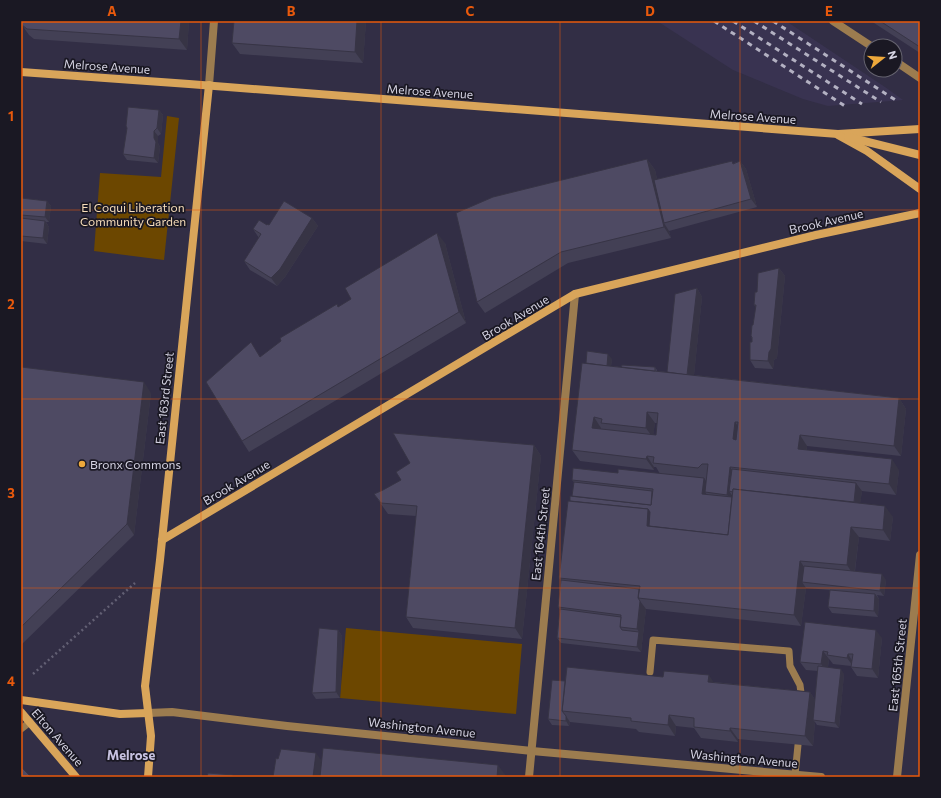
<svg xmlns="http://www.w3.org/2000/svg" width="941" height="798" font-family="Commissioner,sans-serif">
  <rect width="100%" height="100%" fill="#322e45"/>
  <polygon fill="#393351" points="657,21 786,21 885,87 903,100 828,106 803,99 733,70"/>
  <g fill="#6c4700">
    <polygon points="167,116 179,118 164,260 94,251 100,173 161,177"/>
    <polygon points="346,628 522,644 516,714 340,698"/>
  </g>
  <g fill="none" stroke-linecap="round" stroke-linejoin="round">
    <polyline stroke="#636074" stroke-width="2.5" stroke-dasharray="2 3" stroke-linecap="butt" points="33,674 135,583"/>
    <g stroke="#9c7c4f" stroke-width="7">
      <polyline points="650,672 653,640 789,651 790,666 800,685 802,701"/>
      <polyline points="21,729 30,722"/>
      <polyline points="795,775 798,745"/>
    </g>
    <g stroke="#9c7c4f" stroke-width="8">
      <polyline points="833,21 871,46"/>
      <polyline points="895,61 920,78"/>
      <polyline points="209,85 214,21"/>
      <polyline points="148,713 172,712 287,726 532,751 821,777"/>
      <polyline points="529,777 575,294"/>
      <polyline points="897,777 920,555"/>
    </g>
    <g stroke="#d9a55a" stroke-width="8">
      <polyline points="21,72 189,84 838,134 920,129"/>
      <polyline points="838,135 867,151 920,189"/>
      <polyline points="848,137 920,155"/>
      <polyline points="162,540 575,294 816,235 920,213"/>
      <polyline points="21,700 120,714 148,713"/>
      <polyline points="21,712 76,777"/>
      <polyline points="148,777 151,736 145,686 160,560 209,85"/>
    </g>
    <g stroke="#b3b1c2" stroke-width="3" stroke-dasharray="5 5" stroke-linecap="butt">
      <polyline points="714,21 845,106"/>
      <polyline points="733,21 862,104"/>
      <polyline points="754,21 881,102"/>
      <polyline points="773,21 897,101"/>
    </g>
  </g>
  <g fill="#434055" fill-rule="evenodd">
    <polygon points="21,21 189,21 187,50 34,39 29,35 22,25"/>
    <polygon points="234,21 366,21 363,63 240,54 232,43"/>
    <polygon points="871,21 920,21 920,53"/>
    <polygon points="159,110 163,115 161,134 158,136 158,143 160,147 158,163 127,160 123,154"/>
    <polygon points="647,159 655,170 657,179 734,163 740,161 746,169 757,207 669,231 671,238 568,263 485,313 477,302"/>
    <polygon points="21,198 47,201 51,206 49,222 46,222 49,227 47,244 21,241"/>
    <polygon points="312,218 318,226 285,277 277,286 250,270 244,261 259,238 253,229 267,225"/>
    <polygon points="445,243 466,323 249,452 242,441 258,353 260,357"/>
    <polygon points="779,268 785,276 777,358 774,360 773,369 755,368 750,360 752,339 751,336 756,307 754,305 757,292"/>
    <path d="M697 288 702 297 694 375 899 398 906 409 901 456 807 446V450L899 470 896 495 862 491 860 503 893 517 890 541 859 537 855 571 886 580 884 596 877 595 879 599 878 617 832 613 828 607 830 590 806 588 801 626 646 609 641 652 561 643 557 638 560 609 558 607 561 580 559 578 570 501 572 496 574 482 572 480 618 473 660 474 656 467H654V470L580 461 572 450 586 363 612 359 611 366 621 367H655L657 370V371L667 372ZM655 423H657L656 435H653Z"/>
    <polygon points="21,367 151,393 134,535 21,645"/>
    <polygon points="534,445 541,456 522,639 413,628 406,617 416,516 388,514 374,494"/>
    <polygon points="805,622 882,638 878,678 857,676 851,667 851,666 833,664 830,660 829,659 828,667 844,674 839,728 817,725 815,722 813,746 738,739 738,742 701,738 694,728 676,726 675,736 639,732 636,729 570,722 569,726 552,725 548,719 565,681 714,682 810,692 815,700 818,671 806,670 800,662"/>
    <polygon points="338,630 342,636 340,698 316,699 312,693"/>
  </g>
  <g fill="#373445">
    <polygon points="181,21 189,21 187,50 179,39"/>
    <polygon points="357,21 366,21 363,63 355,52"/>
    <polygon points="159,110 163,115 161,134 157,128"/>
    <polygon points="154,131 158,136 158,143 160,147 158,163 154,158"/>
    <polygon points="647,159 655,170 667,222 664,223 669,231 671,238 664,227"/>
    <polygon points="740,161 746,169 757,207 751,199"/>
    <polygon points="47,201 51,206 49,222 45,217"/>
    <polygon points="312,218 318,226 285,277 277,286 271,278"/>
    <polygon points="45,221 49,227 47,244 43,238"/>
    <polygon points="437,233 445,243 466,323 459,312"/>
    <polygon points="779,268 785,276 777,358 774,360 773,369 768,361"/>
    <polygon points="697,288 702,297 693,385 687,377"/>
    <polygon points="608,354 612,359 610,376 606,371"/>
    <polygon points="144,382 151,393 134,535 127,524"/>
    <polygon points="899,398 906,409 901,456 894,446"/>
    <polygon points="647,412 655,423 653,438 646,428"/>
    <polygon points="594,417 601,428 600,439 592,428"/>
    <polygon points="735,422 742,432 740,450 733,439"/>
    <polygon points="800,435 807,446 806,459 798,449"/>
    <polygon points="534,445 541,456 522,639 515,628"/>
    <polygon points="647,456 654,467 654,470 646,459"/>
    <polygon points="892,459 899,470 896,495 889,484"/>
    <polygon points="730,467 737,477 729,491 734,498 734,504 727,495"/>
    <polygon points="704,478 710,487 705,492 709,498 702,494"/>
    <polygon points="856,483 862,491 859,513 854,505"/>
    <polygon points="885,506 893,517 890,541 883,530"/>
    <polygon points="648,509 656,520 655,529 647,526"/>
    <polygon points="851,527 859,537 854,576 847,565"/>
    <polygon points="800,561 807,571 802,582 806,588 801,626 794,615"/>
    <polygon points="882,574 886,580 884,596 880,591"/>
    <polygon points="875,594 879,599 878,617 874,611"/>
    <polygon points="640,601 646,609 641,652 637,647 639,632 637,629"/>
    <polygon points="338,630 342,636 340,698 336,692"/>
    <polygon points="876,630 882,638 878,678 872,669"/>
    <polygon points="823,651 829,659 827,672 821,664"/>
    <polygon points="848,654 853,662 853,666 847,658"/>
    <polygon points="841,669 844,674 839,728 835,723"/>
    <polygon points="709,675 716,686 708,682"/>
    <polygon points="810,692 817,703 813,720 815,722 813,746 805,736"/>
    <polygon points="669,715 676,726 675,736 668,725"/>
    <polygon points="566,716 570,722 569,726 566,721"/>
    <polygon points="730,728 738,739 738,742 730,731"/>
    <polygon points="316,753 322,761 320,777 313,777"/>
    <polygon points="498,765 506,776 505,777 497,777"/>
  </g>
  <g fill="#4e4a63" stroke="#373445" fill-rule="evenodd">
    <polygon points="21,21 181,21 179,39 27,29 22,25"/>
    <polygon points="234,21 357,21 355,52 232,43"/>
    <polygon points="880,21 920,21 920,47"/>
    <polygon points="128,107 159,110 157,128 154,131 154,138 156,142 154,158 123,154 127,128 126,126"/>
    <polygon points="647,159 664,227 561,252 477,302 456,213 493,197"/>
    <polygon points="732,161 733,164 740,161 751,199 664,223 654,180"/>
    <polygon points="21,198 47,201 45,217 21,215"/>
    <polygon points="284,201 312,218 280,269 271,278 244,261 261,234 253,229 259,220 267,225 267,224 269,225"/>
    <polygon points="21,218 45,221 43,238 21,236"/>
    <polygon points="437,233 459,312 242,441 206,382 251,342 260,357 281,341 280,338 337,304 338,307 351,299 345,288"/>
    <polygon points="779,268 771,349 769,352 768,361 750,360 750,342 752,342 752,337 751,336 752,325 753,325 756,305 754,305 755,292 757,292 758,273"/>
    <polygon points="697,288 687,375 667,372 675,294"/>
    <polygon points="587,351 608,354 607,366 586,363"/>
    <path d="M582 363 899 398 894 446 800 435 798 449 892 459 889 484 730 467 727 495 705 492 708 464H702L698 468 653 463 654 457 647 456 646 459 572 450ZM647 412 658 413 656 435 592 428 594 417 602 419 601 423 646 428ZM735 422H738L736 440 733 439Z"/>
    <polygon points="622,365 655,367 655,371 621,367"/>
    <polygon points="21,367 144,382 127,524 21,627"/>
    <polygon points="393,433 534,445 515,628 406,617 417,506 381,503 374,494 383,490 401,480 396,472 410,463"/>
    <polygon points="573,468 618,473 618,469 704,478 702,494 732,497 728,535 649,526 650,512 648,509 570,501 570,496 651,505 653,489 572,480"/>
    <polygon points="732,469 856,483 854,502 733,489 733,492 729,491"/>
    <polygon points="574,482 652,491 651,505 572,496"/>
    <polygon points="733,489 885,506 883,530 851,527 847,565 800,561 794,615 638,598 640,586 559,578 568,501 648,509 647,526 728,535"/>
    <polygon points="804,566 882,574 880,591 802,582"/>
    <polygon points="561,580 639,589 638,598 640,601 637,629 620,627 621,615 558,607"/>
    <polygon points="830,590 875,594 874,611 828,607"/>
    <polygon points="560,609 621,617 620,627 622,630 639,632 637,647 557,638"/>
    <polygon points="805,622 876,630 872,669 851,667 853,654 848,654 847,658 827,655 828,652 823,651 821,664 800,662"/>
    <polygon points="319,628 338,630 336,692 312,693"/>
    <polygon points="818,666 841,669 835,723 813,720"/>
    <polygon points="567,667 663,677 664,671 709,675 708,682 810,692 805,736 730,728 730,731 694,727 694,718 669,715 668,725 631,721 631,718 562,711"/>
    <polygon points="552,680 565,681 562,711 566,716 566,721 548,719"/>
    <polygon points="323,748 498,765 497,777 320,777"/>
    <polygon points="281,749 316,753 313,777 273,777 276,758 278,759"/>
    <polygon points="21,767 31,777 21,777"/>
    <polygon points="208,773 233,775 232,777 207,777"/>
  </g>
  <path fill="none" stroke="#e8590c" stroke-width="1" stroke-opacity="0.55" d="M201 21V777M381 21V777M560 21V777M740 21V777M21 210H920M21 399H920M21 588H920"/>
  <circle fill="#eda83b" stroke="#1a1823" stroke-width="1.5" cx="82" cy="464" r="4"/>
  <g text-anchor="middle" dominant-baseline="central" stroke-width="3.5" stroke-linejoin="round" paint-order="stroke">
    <g font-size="12" fill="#d5d3e2" stroke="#1a1823">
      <text transform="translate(107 66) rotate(4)">Melrose Avenue</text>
      <text transform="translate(430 91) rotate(4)">Melrose Avenue</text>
      <text transform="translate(753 116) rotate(4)">Melrose Avenue</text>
      <text transform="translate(826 221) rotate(-13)">Brook Avenue</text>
      <text transform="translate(515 317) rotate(-31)">Brook Avenue</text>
      <text transform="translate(164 398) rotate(-84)">East 163rd Street</text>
      <text transform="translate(236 482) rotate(-31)">Brook Avenue</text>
      <text transform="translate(540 534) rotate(-84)">East 164th Street</text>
      <text transform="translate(897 665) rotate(-84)">East 165th Street</text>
      <text transform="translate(422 727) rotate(6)">Washington Avenue</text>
      <text transform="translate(58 737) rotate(49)">Elton Avenue</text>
      <text transform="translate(744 758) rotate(5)">Washington Avenue</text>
    </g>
    <g font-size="12" fill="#f6dcb9" stroke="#1a1823">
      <text x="133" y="207">El Coqui Liberation<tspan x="133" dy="14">Community Garden</tspan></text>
    </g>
    <g font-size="12" fill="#d5d3e2" stroke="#1a1823" text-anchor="start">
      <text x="90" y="464">Bronx Commons</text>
    </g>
    <g font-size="13" font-weight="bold" fill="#c6c1df" stroke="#1a1823">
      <text x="131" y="755">Melrose</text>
    </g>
  </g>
  <rect width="941" height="798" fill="none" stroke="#1a1823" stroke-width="44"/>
  <g transform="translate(883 58) rotate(73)"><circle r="19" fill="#1a1823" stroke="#65636f"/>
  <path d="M0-3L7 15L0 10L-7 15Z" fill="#eda83b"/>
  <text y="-6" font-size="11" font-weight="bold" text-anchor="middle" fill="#d5d3e2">N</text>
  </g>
  <rect x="22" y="22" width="897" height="754" fill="none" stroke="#e8590c" stroke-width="1.5"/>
  <g font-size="13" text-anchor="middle" font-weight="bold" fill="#e8590c">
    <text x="112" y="16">A</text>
    <text x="291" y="16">B</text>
    <text x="470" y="16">C</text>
    <text x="650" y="16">D</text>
    <text x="829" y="16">E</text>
    <text x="11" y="121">1</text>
    <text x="11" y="309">2</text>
    <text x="11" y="498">3</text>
    <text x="11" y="686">4</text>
  </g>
</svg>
